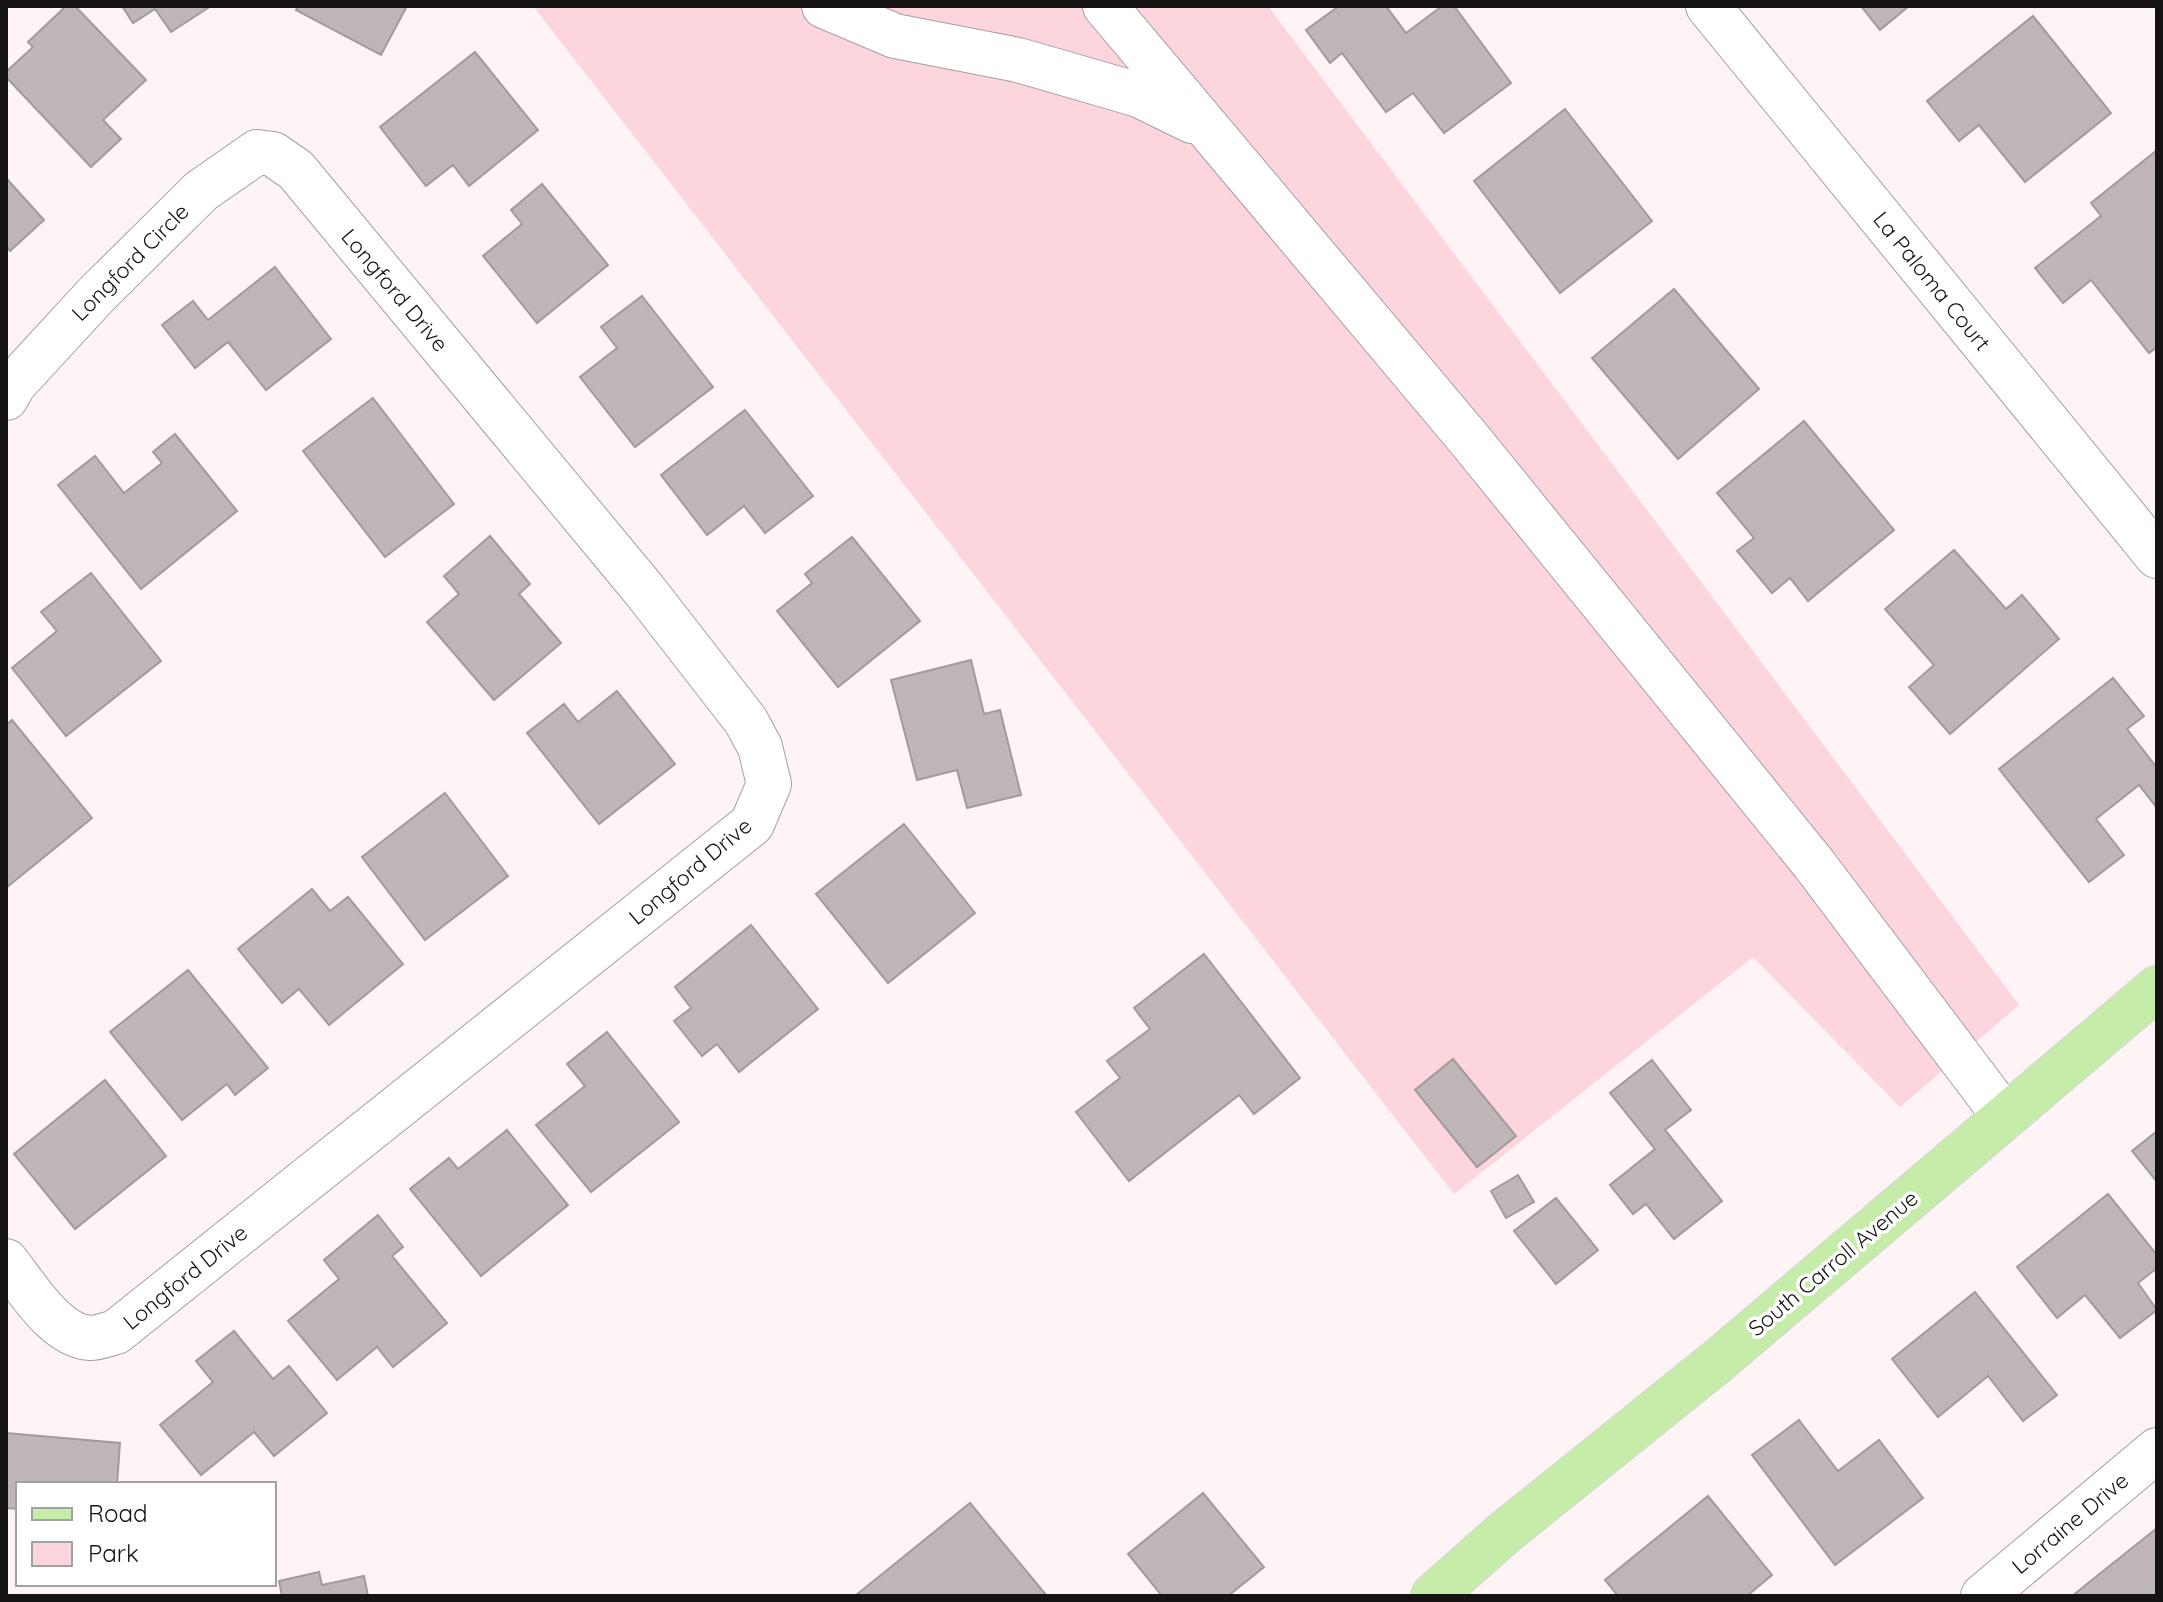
<svg xmlns="http://www.w3.org/2000/svg" width="2163" height="1602" font-family="Quicksand,sans-serif">
  <rect width="100%" height="100%" fill="#fef4f6"/>
  <polygon fill="#fdd5dd" points="533,6 1268,6 2019,1005 1900,1107 1753,957 1454,1194"/>
  <g fill="#bfb6b8" stroke="#a39a9c" stroke-width="2">
    <polygon points="66,6 75,6 146,80 103,120 121,139 91,167 6,77 6,72 33,47 28,42"/>
    <polygon points="122,6 211,6 171,32 155,9 133,23"/>
    <polygon points="298,6 407,6 381,55 296,10"/>
    <polygon points="1339,6 1386,6 1406,33 1442,6 1454,6 1511,83 1444,133 1413,93 1386,112 1342,53 1330,63 1306,30"/>
    <polygon points="1861,6 1909,6 1880,30"/>
    <polygon points="2033,16 2111,113 2025,182 1979,125 1959,141 1927,101"/>
    <polygon points="475,52 538,130 469,186 453,165 426,186 380,127"/>
    <polygon points="1565,109 1652,221 1560,293 1474,181"/>
    <polygon points="2157,150 2157,347 2149,353 2091,280 2063,303 2035,268 2101,216 2091,203"/>
    <polygon points="6,178 44,220 10,251 6,246"/>
    <polygon points="542,184 608,265 537,323 483,256 522,224 511,210"/>
    <polygon points="275,267 331,339 266,390 228,342 195,368 162,325 193,301 208,320"/>
    <polygon points="1674,289 1759,389 1678,459 1592,358"/>
    <polygon points="642,296 713,387 635,447 580,377 617,348 601,327"/>
    <polygon points="373,398 454,504 385,557 303,451"/>
    <polygon points="745,410 813,496 765,533 744,506 707,535 661,475"/>
    <polygon points="1804,421 1894,530 1808,601 1790,578 1772,593 1737,551 1754,538 1717,493"/>
    <polygon points="175,434 237,511 141,589 58,485 95,456 124,493 162,463 153,452"/>
    <polygon points="490,536 530,584 519,594 561,643 494,700 427,622 459,594 444,576"/>
    <polygon points="852,537 920,621 838,687 777,611 812,583 805,574"/>
    <polygon points="1954,550 2006,609 2022,595 2059,639 1950,734 1909,687 1934,665 1885,609"/>
    <polygon points="91,573 161,661 66,736 12,668 57,631 41,612"/>
    <polygon points="971,660 984,714 1000,710 1021,795 967,808 957,770 917,780 891,680"/>
    <polygon points="2113,678 2144,716 2127,729 2157,768 2157,808 2139,785 2096,819 2124,855 2089,882 1999,769"/>
    <polygon points="617,691 675,764 599,824 527,733 564,704 578,722"/>
    <polygon points="12,720 92,818 6,888 6,725"/>
    <polygon points="445,793 508,876 425,940 362,857"/>
    <polygon points="904,824 975,913 888,983 816,894"/>
    <polygon points="312,889 330,911 348,897 403,964 329,1025 299,989 282,1003 238,949"/>
    <polygon points="751,925 818,1009 739,1072 717,1044 702,1056 674,1021 691,1008 675,987"/>
    <polygon points="1204,954 1300,1078 1254,1114 1239,1095 1129,1181 1076,1112 1120,1078 1107,1061 1150,1029 1134,1008"/>
    <polygon points="188,970 268,1068 235,1095 227,1084 182,1120 110,1032"/>
    <polygon points="607,1032 679,1122 591,1192 536,1125 585,1086 567,1064"/>
    <polygon points="1453,1059 1516,1136 1477,1167 1415,1090"/>
    <polygon points="1652,1060 1691,1110 1665,1130 1722,1201 1674,1239 1646,1204 1633,1214 1610,1185 1655,1149 1610,1093"/>
    <polygon points="105,1080 166,1156 75,1229 14,1154"/>
    <polygon points="507,1130 568,1205 481,1276 410,1189 449,1158 458,1169"/>
    <polygon points="2157,1131 2157,1182 2132,1151"/>
    <polygon points="1518,1175 1534,1202 1506,1218 1491,1191"/>
    <polygon points="2108,1194 2157,1255 2157,1268 2138,1283 2157,1310 2120,1338 2085,1295 2057,1318 2017,1267"/>
    <polygon points="1556,1198 1598,1250 1556,1284 1514,1231"/>
    <polygon points="378,1215 403,1247 392,1256 447,1323 393,1367 377,1347 337,1380 288,1321 339,1279 324,1260"/>
    <polygon points="1975,1292 2057,1395 2023,1421 1988,1376 1938,1417 1892,1359"/>
    <polygon points="234,1331 273,1379 289,1366 327,1413 274,1456 254,1432 201,1475 160,1425 213,1382 196,1361"/>
    <polygon points="1799,1420 1838,1471 1879,1440 1923,1498 1835,1565 1752,1455"/>
    <polygon points="6,1433 120,1443 117,1484 18,1484 18,1509 6,1508"/>
    <polygon points="1203,1493 1264,1567 1228,1596 1162,1596 1128,1554"/>
    <polygon points="1708,1496 1772,1575 1747,1596 1618,1596 1605,1580"/>
    <polygon points="970,1503 1047,1596 855,1596"/>
    <polygon points="2157,1528 2157,1596 2072,1596"/>
    <polygon points="319,1572 322,1585 364,1576 368,1596 282,1596 279,1581"/>
  </g>
  <g fill="none" stroke-linecap="round" stroke-linejoin="round">
    <defs>
      <g id="minor">
        <polyline points="824,6 895,36 1018,60 1139,95 1192,121"/>
        <polyline points="1105,6 1469,439 1814,864 2005,1117"/>
        <polyline points="1708,6 2157,556"/>
        <path d="M6 398 14 384 96 295 201 191 257 152 273 154 296 170 645 591 746 721 760 747 769 784 752 824 116 1332C108 1334 98 1338 90 1338 55 1336 26 1286 6 1261"/>
        <polyline points="1983,1596 2157,1450"/>
      </g>
      <polyline id="major" points="1433,1596 1504,1533 1719,1360 2157,988"/>
    </defs>
    <use href="#minor" stroke="#a69e9f" stroke-width="46"/>
    <use href="#major" stroke="#d5d5d5" stroke-width="46"/>
    <use href="#minor" stroke="#fff" stroke-width="44"/>
    <use href="#major" stroke="#c6eca9" stroke-width="44"/>
  </g>
  <g text-anchor="middle" dominant-baseline="central" stroke-width="7" stroke-linejoin="round" paint-order="stroke">
    <g font-size="22" fill="#161313" stroke="#fff">
      <text transform="translate(130 262) rotate(-45)">Longford Circle</text>
      <text transform="translate(1932 281) rotate(51)">La Paloma Court</text>
      <text transform="translate(395 290) rotate(50)">Longford Drive</text>
      <text transform="translate(690 871) rotate(-40)">Longford Drive</text>
      <text transform="translate(1833 1263) rotate(-40)">South Carroll Avenue</text>
      <text transform="translate(185 1277) rotate(-39)">Longford Drive</text>
      <text transform="translate(2070 1523) rotate(-40)">Lorraine Drive</text>
    </g>
  </g>
  <rect width="2163" height="1602" fill="none" stroke="#161313" stroke-width="16"/>
  <rect x="16" y="1482" width="260" height="104" fill="#ffffff" stroke="#a2a1a1" stroke-width="2"/>
  <rect x="32" y="1508" width="40" height="12" fill="#c6eca9" stroke="#a2a1a1" stroke-width="2"/>
  <text x="88" y="1522" font-size="24" fill="#161313">Road</text>
  <rect x="32" y="1542" width="40" height="24" fill="#fdd5dd" stroke="#a2a1a1" stroke-width="2"/>
  <text x="88" y="1562" font-size="24" fill="#161313">Park</text>
</svg>
